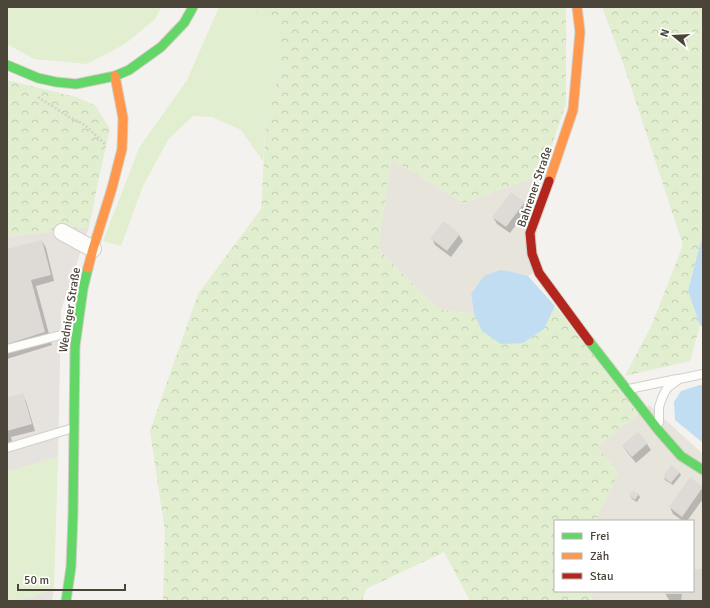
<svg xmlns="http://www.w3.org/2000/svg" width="710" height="608" font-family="Signika,sans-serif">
  <defs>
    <pattern id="forest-crowns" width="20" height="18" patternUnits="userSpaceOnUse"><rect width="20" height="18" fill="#e1eecf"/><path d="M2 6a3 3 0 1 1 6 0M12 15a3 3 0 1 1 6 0" fill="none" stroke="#c3cdb2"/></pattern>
  </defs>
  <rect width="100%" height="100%" fill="#f4f2ee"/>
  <g fill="#e7e4dc">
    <polygon points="391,159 464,203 542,174 533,273 528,276 513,272 471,294 474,314 438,309 378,249"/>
    <polygon points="649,405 703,454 703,601 591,601 593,591 693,591 693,521 597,521 597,447"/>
  </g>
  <g fill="#e6e2de">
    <polygon points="89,227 61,310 58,457 7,472 7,237"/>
    <polygon points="54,589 52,601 16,601"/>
  </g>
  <g fill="#e1eecf">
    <polygon points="7,7 161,7 155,19 125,44 87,64 34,59 7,44"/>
    <polygon points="219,7 250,7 283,33 278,77 266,122 263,161 241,130 212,117 193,116 168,140 143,186 121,246 103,241 139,148 187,80"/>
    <polygon points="58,457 54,589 16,601 7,601 7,472"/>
  </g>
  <g fill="url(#forest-crowns)">
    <polygon points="250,7 566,7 566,104 542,174 464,203 391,159 378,249 438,309 474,314 482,331 523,343 544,329 555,306 638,414 597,447 619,472 597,518 597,521 555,521 555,591 593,591 591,601 470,601 444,552 366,589 362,601 163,601 165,532 150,431 198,294 261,209 266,122 278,77 282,33"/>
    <polygon points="602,7 703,7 703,233 688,291 700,325 690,361 625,376 652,324 683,245 622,60"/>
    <polygon points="7,80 76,97 95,105 110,129 100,173 89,227 7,237"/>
  </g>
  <g fill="#c0ddf1">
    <polygon points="703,233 703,327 700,325 688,291"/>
    <polygon points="500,270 513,272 528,276 555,306 544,329 523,343 501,344 482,331 474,314 471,294 484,276"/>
    <polygon points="700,385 703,385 703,443 675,420 674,402 681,391"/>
  </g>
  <g fill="#0003">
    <polygon points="524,203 528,209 510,233 497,224 493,217"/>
    <polygon points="459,235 463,241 451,257 435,245 432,238"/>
    <polygon points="42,241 46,248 54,281 36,286 52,345 7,359 7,250"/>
    <polygon points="22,394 26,401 35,431 11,437 12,441 7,443 7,399"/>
    <polygon points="638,433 647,444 651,450 636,463 627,452 623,446"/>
    <polygon points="679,472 681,475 673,485 665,480 664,477"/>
    <polygon points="702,488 703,499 687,521 683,521 673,514 670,507"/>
    <polygon points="638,494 640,497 637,502 632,499 630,496"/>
    <polygon points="693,570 703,570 703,601 669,600 665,593 666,591 693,591"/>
  </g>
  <g fill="#dedbd6">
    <polygon points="511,192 525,202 506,227 492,217"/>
    <polygon points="444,221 460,234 447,251 430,238"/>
    <polygon points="42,240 51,275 31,280 45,332 7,344 7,249"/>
    <polygon points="23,393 32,424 7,431 7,398"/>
    <polygon points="638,432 648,443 632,457 622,445"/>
    <polygon points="671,465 680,472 671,483 663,477"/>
    <polygon points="690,477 703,487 682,517 669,507"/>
    <polygon points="633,490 639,494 635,500 629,496"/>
    <polygon points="693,569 703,569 703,601 681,601 682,594 664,594 665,591 693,591"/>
  </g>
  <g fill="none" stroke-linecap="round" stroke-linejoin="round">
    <defs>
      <g id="lane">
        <polyline points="7,349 76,331"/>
        <polyline points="629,389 677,379"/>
        <polyline points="659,422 659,407 662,398 667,388 679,379 703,374"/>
        <polyline points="7,448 73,428"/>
      </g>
      <polyline id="street" points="62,232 93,249"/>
      <g id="fast">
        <polyline points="7,65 38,78 56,82 76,84 115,76 129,70 161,47 184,23 193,7"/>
        <polyline points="589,341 659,431 681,456 703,470"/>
        <polyline points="66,601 71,567 73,514 75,346 83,289 88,268"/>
      </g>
      <g id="slow">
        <polyline points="549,181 573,110 580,32 577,7"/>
        <polyline points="88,268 93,249 112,188 122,149 123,118 115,76"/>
      </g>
      <polyline id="jam" points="549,181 530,233 532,254 539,273 589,341"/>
    </defs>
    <use href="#lane" stroke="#d2d0cb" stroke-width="10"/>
    <use href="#street" stroke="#d2d0cb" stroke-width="18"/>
    <use href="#fast" stroke="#d3cfc5" stroke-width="11"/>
    <use href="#slow" stroke="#d3cfc5" stroke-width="11"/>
    <use href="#jam" stroke="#d3cfc5" stroke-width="11"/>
    <polyline stroke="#d3d2cc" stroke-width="2.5" stroke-dasharray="2 2" stroke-linecap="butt" points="38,97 69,117 85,125 105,144"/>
    <use href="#lane" stroke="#fdfdfc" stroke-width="8"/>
    <use href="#street" stroke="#fdfdfc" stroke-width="16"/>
    <use href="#fast" stroke="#63d668" stroke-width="9"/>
    <use href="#slow" stroke="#ff974d" stroke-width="9"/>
    <use href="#jam" stroke="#b3261e" stroke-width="9"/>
  </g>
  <g text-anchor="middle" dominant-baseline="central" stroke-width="4" stroke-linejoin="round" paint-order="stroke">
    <g font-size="12" fill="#4b4439" stroke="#fff">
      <text transform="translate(535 187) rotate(-71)">Bahrener Straße</text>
      <text transform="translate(70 310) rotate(-81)">Wedniger Straße</text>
    </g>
  </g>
  <rect width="710" height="608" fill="none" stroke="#4b4439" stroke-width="16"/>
  <rect x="554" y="520" width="140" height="72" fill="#ffffff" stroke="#b7b4b0"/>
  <rect x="562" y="533" width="20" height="6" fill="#63d668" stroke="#b7b4b0"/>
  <text x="590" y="540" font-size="12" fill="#4b4439">Frei</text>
  <rect x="562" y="553" width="20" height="6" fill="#ff974d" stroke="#b7b4b0"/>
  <text x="590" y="560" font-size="12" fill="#4b4439">Zäh</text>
  <rect x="562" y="573" width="20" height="6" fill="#b3261e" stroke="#b7b4b0"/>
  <text x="590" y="580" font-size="12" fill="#4b4439">Stau</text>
  <g transform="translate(674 36) rotate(288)" stroke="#ffffff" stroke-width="3" paint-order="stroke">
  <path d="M0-3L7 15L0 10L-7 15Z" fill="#4b4439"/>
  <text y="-6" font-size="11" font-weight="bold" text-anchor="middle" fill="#4b4439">N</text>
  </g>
  <path d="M18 584v6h107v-6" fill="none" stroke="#4b4439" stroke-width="2"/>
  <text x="24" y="584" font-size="12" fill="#4b4439" stroke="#ffffff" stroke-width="3" paint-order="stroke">50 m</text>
</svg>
